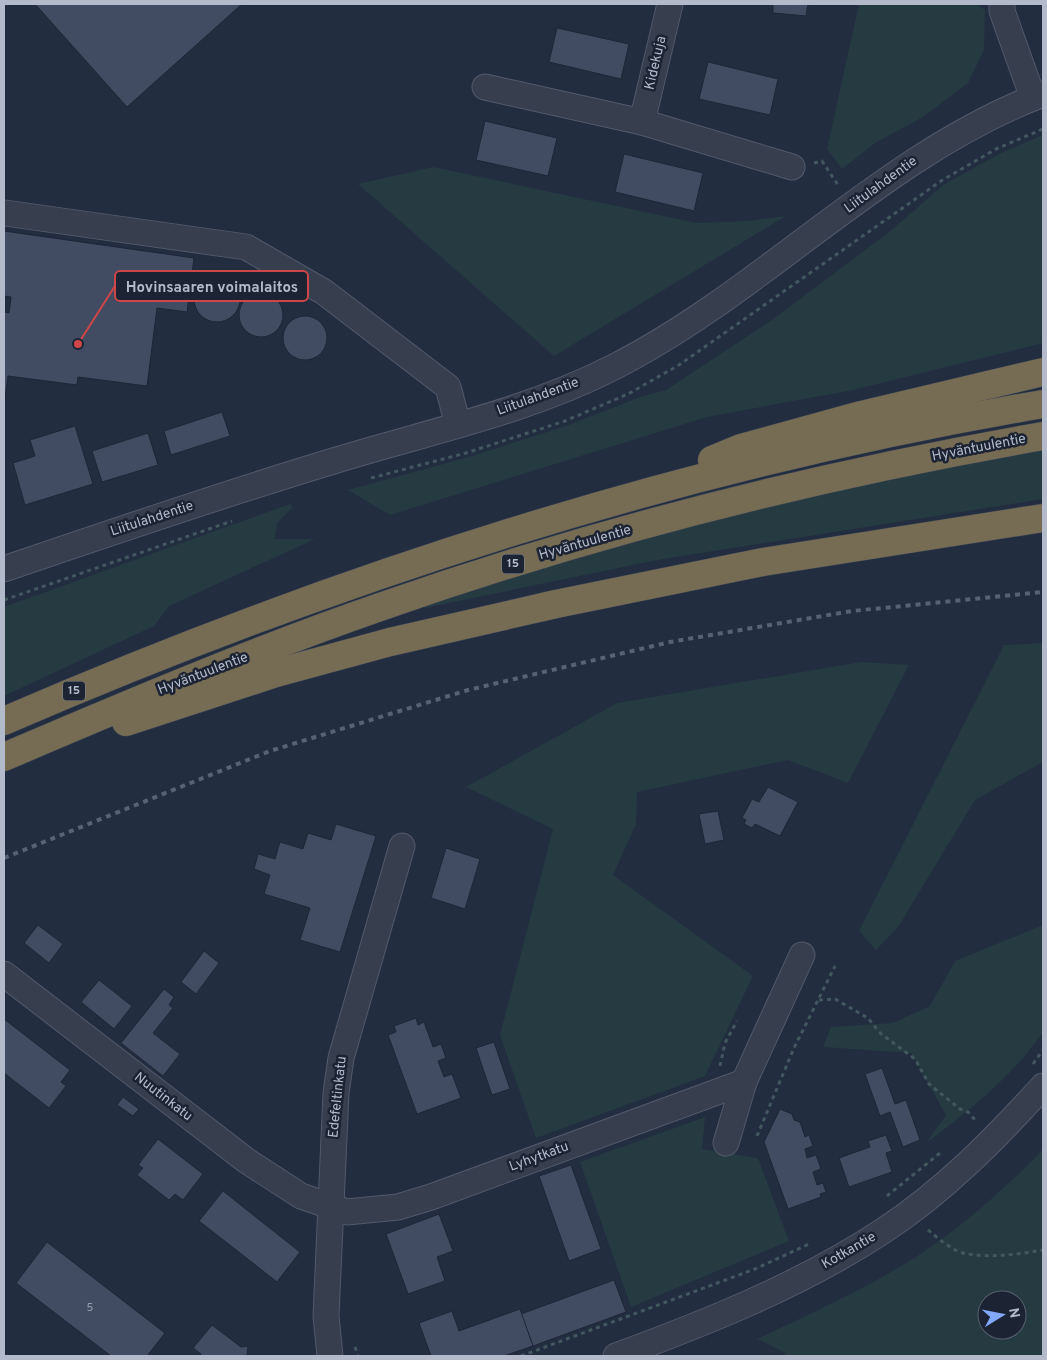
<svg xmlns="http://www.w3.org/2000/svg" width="1047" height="1360" font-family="Overpass,sans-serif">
  <rect width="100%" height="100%" fill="#222d40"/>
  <g fill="#253b41" fill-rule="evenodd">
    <polygon points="859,4 977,4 985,10 984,50 968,83 923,117 875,143 842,169 827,149"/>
    <polygon points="1043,135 1043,343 853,390 707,417 390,515 348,490 469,457 566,426 643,396 666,390 772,320 893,229 943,185 1001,153"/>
    <polygon points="433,167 697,223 747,221 786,216 554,356 358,184"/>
    <polygon points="1043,445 1043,499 657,560 425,608 424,603 570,555 801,494"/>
    <polygon points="290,504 293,507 277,523 275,539 315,539 169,606 154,626 4,696 4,607"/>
    <polygon points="1043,643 1043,762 975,800 898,927 876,950 859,931 1004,645"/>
    <polygon points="861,662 909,665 848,783 788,760 637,792 636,824 613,875 753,976 705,1076 536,1138 500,1035 553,829 466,787 617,703"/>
    <path d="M1043 925V1032C1012 1077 969 1111 926 1143L946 1115 911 1053 823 1047 831 1027 893 1023 930 1006 955 961Z"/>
    <polygon points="705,1117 702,1149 758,1158 789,1241 631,1307 580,1162"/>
    <path d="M1043 1149V1356H786L784 1352 757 1339C806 1316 856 1293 903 1265 954 1234 1002 1192 1043 1149ZM987 1300H1017V1330H987Z"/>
  </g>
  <g fill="#414c62" stroke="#1e2636">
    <polygon points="35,4 242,4 127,107"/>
    <polygon points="773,4 808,4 806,16 773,13"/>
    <polygon points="557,28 629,44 621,79 549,62"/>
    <polygon points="708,62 778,79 770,115 699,99"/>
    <polygon points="485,121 557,138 548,176 476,160"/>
    <polygon points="624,154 703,173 694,211 615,192"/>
    <polygon points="4,231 194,258 187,312 157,308 147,386 78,377 77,385 8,376 4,405 4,312 9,313 11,297 4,296"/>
    <circle cx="217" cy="299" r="23"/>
    <circle cx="261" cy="315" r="22"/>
    <circle cx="305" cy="338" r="22"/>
    <polygon points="222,412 230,436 171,455 164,431"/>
    <polygon points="75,426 93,484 25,505 13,463 35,456 30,440"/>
    <polygon points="148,433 158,465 102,482 92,451"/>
    <polygon points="768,787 798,802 780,836 755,824 752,828 744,824 746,820 742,818 752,799 759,802"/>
    <polygon points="718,811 724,840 705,844 699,814"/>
    <polygon points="336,824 376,836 340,952 300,940 310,908 264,894 270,875 254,869 258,854 275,859 280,842 303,849 308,833 331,840"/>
    <polygon points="446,848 480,859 465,909 431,898"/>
    <polygon points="38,925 63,944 49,963 24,943"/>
    <polygon points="204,951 219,963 196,994 181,982"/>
    <polygon points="99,980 132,1006 114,1029 81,1002"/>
    <polygon points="164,989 174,997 169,1005 173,1008 153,1033 180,1054 163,1076 121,1043"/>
    <polygon points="416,1018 418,1025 424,1022 433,1047 441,1044 446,1058 438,1061 444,1077 452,1074 461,1098 417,1114 388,1035 396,1032 394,1026"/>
    <polygon points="4,1019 70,1070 61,1082 66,1086 49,1108 4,1073"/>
    <polygon points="494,1042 510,1089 492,1095 476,1048"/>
    <polygon points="882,1068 895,1104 906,1100 920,1140 903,1147 890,1112 880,1116 865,1074"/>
    <polygon points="123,1097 139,1109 133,1116 117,1105"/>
    <polygon points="780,1109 792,1114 794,1120 800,1122 805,1137 809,1135 813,1146 805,1149 807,1158 816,1155 821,1169 813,1172 817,1185 823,1183 826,1192 820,1194 821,1197 788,1209 764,1142"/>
    <polygon points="886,1135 892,1151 886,1153 892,1172 849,1187 839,1158 870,1147 868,1141"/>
    <polygon points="158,1139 203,1174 183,1200 175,1194 169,1200 137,1175 143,1168 138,1165"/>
    <polygon points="571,1165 601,1249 569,1261 539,1176"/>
    <polygon points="223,1191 300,1252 277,1282 199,1221"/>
    <polygon points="439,1214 453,1251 437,1257 445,1281 408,1294 386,1234"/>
    <polygon points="47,1242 165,1333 147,1356 111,1356 16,1283"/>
    <polygon points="614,1280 626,1312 533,1346 521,1314"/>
    <polygon points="520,1309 533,1346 504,1356 431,1356 419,1323 452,1311 459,1331"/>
    <polygon points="212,1325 241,1347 248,1346 247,1356 200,1356 201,1354 193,1348"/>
  </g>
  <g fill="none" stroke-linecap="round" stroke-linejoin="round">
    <defs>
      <g id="minor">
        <polyline points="1002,4 1002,11 1033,98"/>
        <polyline points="485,87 642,122 792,167"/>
        <polyline points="642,122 670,4"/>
        <polyline points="5,213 246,247 324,292 448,387 458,425"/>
        <path d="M4 569C115 531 227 493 340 459 432 431 528 411 614 367 765 290 883 155 1043 94"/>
        <polyline points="4,974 247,1161 301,1196 347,1212 398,1207 431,1197 744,1082"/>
        <polyline points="726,1143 744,1082 802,955"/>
        <polyline points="330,1356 326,1316 336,1093 341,1058 402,846"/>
        <path d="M616 1356C708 1322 801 1285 883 1231 944 1191 995 1139 1043 1086"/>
      </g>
      <g id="highway">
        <polyline points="712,460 741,448 861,415 1043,372"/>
        <path d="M4 721C339 576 683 465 1043 404"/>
        <polyline points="126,722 276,673 390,642 556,604 763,562 1043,518"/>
        <path d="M4 757C128 704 253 651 380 607 596 531 819 475 1043 436"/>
      </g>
    </defs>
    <use href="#minor" stroke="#525a6a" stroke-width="27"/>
    <use href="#highway" stroke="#3f4757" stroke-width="29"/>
    <g stroke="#43585e" stroke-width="3" stroke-dasharray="4 4" stroke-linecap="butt">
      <polyline points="814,163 822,161 838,185"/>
      <polyline points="371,478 466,453 565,421 628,394 679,365 941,181 996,149 1043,129"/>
      <polyline points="4,600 232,521"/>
      <polyline points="819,1000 835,999 868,1018 880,1033 915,1059 929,1084 960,1109 968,1112 977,1122"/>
      <polyline points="1033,1064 1043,1050"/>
      <polyline points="720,1066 725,1043 737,1021"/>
      <polyline points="757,1136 794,1048 835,966"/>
      <polyline points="887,1196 940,1153"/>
      <path d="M928 1230C939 1239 953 1252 968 1254 992 1258 1020 1254 1043 1250"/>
      <polyline points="355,1347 358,1356"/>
      <polyline points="521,1356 755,1269 809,1244"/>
    </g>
    <use href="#minor" stroke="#373f4f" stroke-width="25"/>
    <use href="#highway" stroke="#766b53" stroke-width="28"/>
    <polyline stroke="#586277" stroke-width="4" stroke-dasharray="5 5" stroke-linecap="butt" points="4,858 270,751 468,690 670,642 852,611 1043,592"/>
  </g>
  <g text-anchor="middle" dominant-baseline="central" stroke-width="5" stroke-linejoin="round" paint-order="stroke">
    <g font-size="11" fill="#969eb0">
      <text x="90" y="1308">5</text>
    </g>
    <g fill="#1c2434" stroke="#868d9d" stroke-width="1">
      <rect x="502" y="554.5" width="22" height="19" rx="4"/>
      <rect x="63" y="681.5" width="22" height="19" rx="4"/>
    </g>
    <g font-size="12" font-weight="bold" fill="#b3baca">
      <text x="513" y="564">15</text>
      <text x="74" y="691">15</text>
    </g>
    <g font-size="14" fill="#b3baca" stroke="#1c2434">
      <text transform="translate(656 63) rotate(-77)">Kidekuja</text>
      <text transform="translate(881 185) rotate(-36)">Liitulahdentie</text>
      <text transform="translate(538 397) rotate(-20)">Liitulahdentie</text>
      <text transform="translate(979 448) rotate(-11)">Hyväntuulentie</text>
      <text transform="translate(152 519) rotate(-18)">Liitulahdentie</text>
      <text transform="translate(585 543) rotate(-16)">Hyväntuulentie</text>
      <text transform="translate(203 674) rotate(-21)">Hyväntuulentie</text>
      <text transform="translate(163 1097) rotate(38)">Nuutinkatu</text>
      <text transform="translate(338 1097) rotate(-84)">Edefeltinkatu</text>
      <text transform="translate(539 1157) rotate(-20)">Lyhytkatu</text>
      <text transform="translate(849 1251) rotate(-30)">Kotkantie</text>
    </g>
  </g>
  <path fill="none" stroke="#cf4548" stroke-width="2" d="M78 344L115 286"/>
  <circle fill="#cf4548" stroke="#1c2434" stroke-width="2" cx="78" cy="344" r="5"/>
  <rect fill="#1c2434" stroke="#cf4548" stroke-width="2" x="115" y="271" width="193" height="30" rx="5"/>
  <g font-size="15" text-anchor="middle" font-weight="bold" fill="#b3baca">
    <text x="212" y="292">Hovinsaaren voimalaitos</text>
  </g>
  <rect width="1047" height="1360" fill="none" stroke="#b3baca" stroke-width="10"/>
  <g transform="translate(1002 1315) rotate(80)"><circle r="24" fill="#1c2434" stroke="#586070"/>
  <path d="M0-4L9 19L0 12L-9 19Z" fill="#83a9ff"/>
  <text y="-8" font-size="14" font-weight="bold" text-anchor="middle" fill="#b3baca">N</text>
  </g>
</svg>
